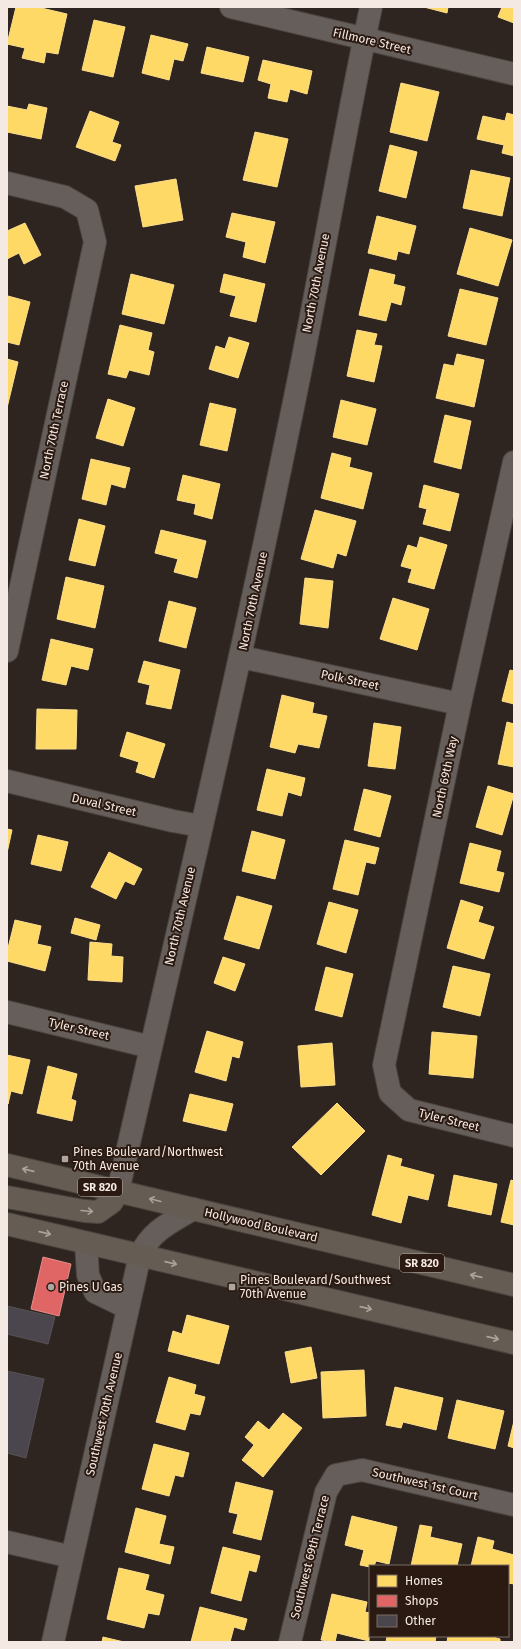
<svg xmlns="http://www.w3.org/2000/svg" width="521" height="1649" font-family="'Fira Sans',sans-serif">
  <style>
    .homes { fill: #ffd966; stroke: #fcde8c }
    .shops { fill: #e06666; stroke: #e68d8c }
    .building { fill: #4b454d; stroke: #575254 }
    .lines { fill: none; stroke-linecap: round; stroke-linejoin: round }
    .minor-casing { stroke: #4b433e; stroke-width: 24 }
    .highway-casing { stroke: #4b433e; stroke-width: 24 }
    .minor { stroke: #665e5a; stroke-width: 22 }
    .highway { stroke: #655c53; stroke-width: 22 }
    .oneway { stroke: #ada29b }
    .poi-dot { fill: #afa49f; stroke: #2a1a11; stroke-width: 1.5 }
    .labels { text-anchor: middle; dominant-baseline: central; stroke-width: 4; stroke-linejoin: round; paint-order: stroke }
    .shield { fill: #2a1a11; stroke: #b8aba4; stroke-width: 1 }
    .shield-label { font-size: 11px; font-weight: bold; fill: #f5e9e3 }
    .street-label { font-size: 12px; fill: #f5e9e3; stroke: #2a1a11 }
    .poi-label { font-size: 12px; fill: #f5e9e3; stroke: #2a1a11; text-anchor: start }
  </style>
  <rect width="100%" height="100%" fill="#2e2520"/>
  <!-- homes -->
  <path class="homes" d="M 16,7 L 37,7 L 67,14 L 58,54 L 46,52 L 44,63 L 22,58 L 25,48 L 7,44 Z
    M 424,7 L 448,7 L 447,13 Z
    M 502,7 L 514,7 L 514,23 L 498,17 Z
    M 94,20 L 125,27 L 113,77 L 82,70 Z
    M 151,35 L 188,44 L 183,61 L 174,59 L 169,80 L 142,73 Z
    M 207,47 L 249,57 L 243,82 L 201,73 Z
    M 263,60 L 312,71 L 307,94 L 290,89 L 287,102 L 268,98 L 271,84 L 258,80 Z
    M 401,83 L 439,92 L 427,141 L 390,132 Z
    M 29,104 L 47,108 L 41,139 L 7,132 L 7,106 L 27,110 Z
    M 90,111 L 119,122 L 112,142 L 121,145 L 115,161 L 76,147 Z
    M 507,113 L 514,115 L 514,156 L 502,153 L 504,145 L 477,139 L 483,116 L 505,121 Z
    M 255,132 L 288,139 L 277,187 L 243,180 Z
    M 390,145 L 417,152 L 406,198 L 379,191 Z
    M 471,170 L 510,178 L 502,216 L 463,208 Z
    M 176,179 L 183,220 L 143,227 L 135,186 Z
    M 232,213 L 275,222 L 265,263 L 243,257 L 246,242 L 226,237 Z
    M 377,216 L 416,226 L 409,254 L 398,251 L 396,260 L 368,253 Z
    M 25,223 L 41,255 L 24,264 L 19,253 L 7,259 L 7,231 Z
    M 470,228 L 512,240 L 498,286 L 457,274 Z
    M 370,269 L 395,275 L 393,284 L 405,287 L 401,305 L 391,302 L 386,321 L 359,315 Z
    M 131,274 L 174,285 L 164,324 L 122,314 Z
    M 224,274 L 265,284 L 256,322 L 230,316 L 236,296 L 220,292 Z
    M 460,289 L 498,298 L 486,345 L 448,336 Z
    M 8,296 L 30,302 L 19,345 L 7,342 Z
    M 120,325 L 152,333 L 148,350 L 154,352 L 149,375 L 129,370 L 126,378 L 108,374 Z
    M 357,330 L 377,334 L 374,345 L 382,346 L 374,382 L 347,376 Z
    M 229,337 L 249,343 L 238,378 L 209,369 L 216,346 L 225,349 Z
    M 457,354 L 484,360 L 474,407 L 436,398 L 444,364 L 454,366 Z
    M 7,359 L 18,362 L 7,408 Z
    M 108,399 L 135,408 L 123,446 L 96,438 Z
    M 341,400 L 376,409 L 367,445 L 333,437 Z
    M 210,403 L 236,409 L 227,451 L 200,445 Z
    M 445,415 L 471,421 L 461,469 L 434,462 Z
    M 332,453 L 351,458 L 349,467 L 372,473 L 363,509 L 321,498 Z
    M 91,459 L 130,468 L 125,488 L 111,484 L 106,505 L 82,499 Z
    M 183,475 L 220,484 L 212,519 L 194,514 L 196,504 L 177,500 Z
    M 424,485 L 459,494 L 450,531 L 423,524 L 427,509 L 419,507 Z
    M 315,510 L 356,521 L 346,556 L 337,553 L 333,568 L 301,559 Z
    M 79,519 L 105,526 L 95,566 L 69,560 Z
    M 161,530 L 206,541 L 197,578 L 174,572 L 178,559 L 155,553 Z
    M 420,537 L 447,545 L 434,589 L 408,582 L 412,569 L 401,566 L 408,545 L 417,548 Z
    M 66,577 L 104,586 L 95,628 L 57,619 Z
    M 305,578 L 333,581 L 328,628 L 300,624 Z
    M 393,598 L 429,609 L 417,650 L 380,639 Z
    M 169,601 L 196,608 L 186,648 L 159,641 Z
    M 51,639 L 93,649 L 88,670 L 71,666 L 66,685 L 42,680 Z
    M 144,661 L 180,670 L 171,709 L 146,704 L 150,685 L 138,682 Z
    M 510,670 L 514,671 L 514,704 L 502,701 Z
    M 282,695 L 314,703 L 312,713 L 327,716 L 319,748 L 298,744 L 295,753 L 270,747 Z
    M 37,709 L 77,710 L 76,749 L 36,749 Z
    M 507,722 L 514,724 L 514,767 L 498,764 Z
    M 374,723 L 401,727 L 395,769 L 368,766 Z
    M 127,732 L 165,744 L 154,778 L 136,772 L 139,762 L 120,756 Z
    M 267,769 L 305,778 L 301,796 L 288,792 L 282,816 L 257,810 Z
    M 488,786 L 514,794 L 502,835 L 476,827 Z
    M 364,789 L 391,796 L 380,837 L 354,830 Z
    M 7,829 L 12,830 L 7,853 Z
    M 252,831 L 285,840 L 275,879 L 242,871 Z
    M 38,835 L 68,842 L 61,871 L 31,864 Z
    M 345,840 L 379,848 L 375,864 L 366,862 L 358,895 L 333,889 Z
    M 470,843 L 501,851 L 496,871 L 504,873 L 499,892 L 460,883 Z
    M 109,852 L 142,869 L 134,885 L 125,881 L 116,899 L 91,887 Z
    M 237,896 L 272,906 L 259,949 L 224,939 Z
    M 461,900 L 483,907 L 478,922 L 494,927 L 484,959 L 447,948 Z
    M 329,902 L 358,910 L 346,953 L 317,944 Z
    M 75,918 L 100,925 L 96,940 L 71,933 Z
    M 15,920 L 41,926 L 37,944 L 51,947 L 45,971 L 7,961 L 7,952 Z
    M 90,942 L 112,944 L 111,956 L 123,957 L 122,982 L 88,980 Z
    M 223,957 L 245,964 L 235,991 L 214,983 Z
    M 453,966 L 490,974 L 480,1016 L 443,1007 Z
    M 326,967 L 353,974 L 342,1017 L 315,1010 Z
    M 207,1031 L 243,1042 L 239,1058 L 232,1056 L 226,1081 L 195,1072 Z
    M 432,1032 L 477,1036 L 473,1078 L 429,1074 Z
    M 332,1043 L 335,1085 L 301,1087 L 298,1046 Z
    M 7,1055 L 30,1060 L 22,1094 L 11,1091 L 8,1104 Z
    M 48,1066 L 77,1074 L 71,1099 L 76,1101 L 72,1121 L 37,1113 Z
    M 190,1094 L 233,1104 L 226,1131 L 183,1121 Z
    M 337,1103 L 365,1131 L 321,1175 L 292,1147 Z
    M 388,1155 L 402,1159 L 400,1166 L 434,1175 L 428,1200 L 408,1195 L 401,1223 L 372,1215 Z
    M 454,1175 L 497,1184 L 491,1215 L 448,1206 Z
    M 511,1180 L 514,1181 L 514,1225 L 501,1222 Z
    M 187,1315 L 229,1326 L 219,1364 L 168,1351 L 173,1331 L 182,1334 Z
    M 311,1347 L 317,1378 L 291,1383 L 285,1352 Z
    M 364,1370 L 366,1416 L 323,1418 L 321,1372 Z
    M 169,1377 L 196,1385 L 194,1394 L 205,1397 L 200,1415 L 190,1413 L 185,1430 L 156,1422 Z
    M 395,1387 L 443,1398 L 436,1430 L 403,1422 L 401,1428 L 386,1425 Z
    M 457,1400 L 504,1411 L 495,1449 L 448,1438 Z
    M 283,1413 L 302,1428 L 263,1477 L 242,1460 L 254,1445 L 245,1437 L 258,1421 L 269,1430 Z
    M 514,1421 L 514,1448 L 508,1446 Z
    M 154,1444 L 189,1453 L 183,1477 L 175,1475 L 169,1496 L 142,1489 Z
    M 236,1482 L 273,1491 L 261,1540 L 233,1533 L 238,1514 L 229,1512 Z
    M 136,1508 L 166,1516 L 159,1544 L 174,1547 L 170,1564 L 125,1552 Z
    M 352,1516 L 397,1527 L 389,1564 L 376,1561 L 374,1566 L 370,1567 L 360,1565 L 364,1550 L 345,1545 Z
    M 420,1525 L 432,1527 L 430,1537 L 462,1544 L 457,1566 L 411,1566 Z
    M 478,1537 L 494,1541 L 492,1549 L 514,1555 L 514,1584 L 508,1583 L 508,1566 L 471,1566 Z
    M 223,1547 L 260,1556 L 256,1572 L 249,1570 L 241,1601 L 211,1593 Z
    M 119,1568 L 149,1575 L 145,1590 L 164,1595 L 159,1615 L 148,1613 L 144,1628 L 107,1619 Z
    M 332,1594 L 367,1602 L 365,1612 L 370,1613 L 369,1641 L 337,1633 L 335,1642 L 321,1640 Z
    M 200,1607 L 247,1619 L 244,1630 L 234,1627 L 230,1642 L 191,1642 Z
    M 387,1636 L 436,1636 L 435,1642 L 386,1642 Z
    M 448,1636 L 489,1636 L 500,1639 L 500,1642 L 447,1642 Z
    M 103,1637 L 124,1642 L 102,1642 Z"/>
  <!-- shops -->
  <path class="shops" d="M 43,1257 L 71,1264 L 59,1316 L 31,1309 Z"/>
  <!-- building -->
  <path class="building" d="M 7,1306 L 55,1317 L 48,1344 L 7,1334 Z
    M 7,1371 L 44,1379 L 26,1458 L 7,1453 Z"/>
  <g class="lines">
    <defs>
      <path id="minor" d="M 231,7 L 514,74
        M 7,183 L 65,197 L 87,210 L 95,242 L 7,651
        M 514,462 L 460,704 L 384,1065 L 390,1093 L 409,1110 L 514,1136
        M 241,657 L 460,704
        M 7,781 L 173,821 L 201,826
        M 7,1012 L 151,1047
        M 118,1191 C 176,938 236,685 288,431 C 318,290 341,148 371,7
        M 86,1243 L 88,1275 L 95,1292 L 128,1308
        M 7,1542 L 72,1557
        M 53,1642 L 140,1255 C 152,1230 170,1223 193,1209
        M 290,1642 L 326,1492 L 336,1475 L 362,1470 L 514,1505"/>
      <path id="highway" d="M 7,1165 L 514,1285
        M 7,1197 L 84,1211 L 98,1212 L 112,1202 L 118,1191
        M 7,1224 L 514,1343"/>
    </defs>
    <!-- minor casing -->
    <use href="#minor" class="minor-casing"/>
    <!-- highway casing -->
    <use href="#highway" class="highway-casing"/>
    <!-- minor -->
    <use href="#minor" class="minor"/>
    <!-- highway -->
    <use href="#highway" class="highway"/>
  </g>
  <!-- one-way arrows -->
  <defs><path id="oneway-shaft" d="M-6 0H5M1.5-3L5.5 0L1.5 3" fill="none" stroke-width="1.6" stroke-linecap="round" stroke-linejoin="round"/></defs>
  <g class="oneway">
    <use href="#oneway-shaft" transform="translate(28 1170) rotate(-167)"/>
    <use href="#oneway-shaft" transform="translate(155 1200) rotate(-166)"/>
    <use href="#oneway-shaft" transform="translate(87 1211) rotate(5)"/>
    <use href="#oneway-shaft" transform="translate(45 1233) rotate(13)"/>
    <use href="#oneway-shaft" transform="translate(171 1263) rotate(13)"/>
    <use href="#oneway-shaft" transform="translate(476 1276) rotate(-167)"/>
    <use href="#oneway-shaft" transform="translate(366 1308) rotate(13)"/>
    <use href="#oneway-shaft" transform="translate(493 1338) rotate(13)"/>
  </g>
  <!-- markers -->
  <g class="poi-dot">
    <rect x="61" y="1155" width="8" height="8" rx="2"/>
    <circle cx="51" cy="1287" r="4"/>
    <rect x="228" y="1283" width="8" height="8" rx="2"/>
  </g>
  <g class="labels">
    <!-- shield labels -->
    <g class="shield">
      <rect x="78" y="1178" width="44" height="18" rx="3"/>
      <rect x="400" y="1254" width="44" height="18" rx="3"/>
    </g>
    <g class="shield-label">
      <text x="100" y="1187">SR 820</text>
      <text x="422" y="1263">SR 820</text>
    </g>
    <!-- street labels -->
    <g class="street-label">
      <text transform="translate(372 41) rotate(13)">Fillmore Street</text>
      <text transform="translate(316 283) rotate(-79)">North 70th Avenue</text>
      <text transform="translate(54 430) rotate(-78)">North 70th Terrace</text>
      <text transform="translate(253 601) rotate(-78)">North 70th Avenue</text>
      <text transform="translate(350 680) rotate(12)">Polk Street</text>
      <text transform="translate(445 777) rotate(-78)">North 69th Way</text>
      <text transform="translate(104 805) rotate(13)">Duval Street</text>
      <text transform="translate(180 916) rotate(-77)">North 70th Avenue</text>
      <text transform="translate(79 1029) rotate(13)">Tyler Street</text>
      <text transform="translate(449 1120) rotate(14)">Tyler Street</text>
      <text transform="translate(261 1225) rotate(13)">Hollywood Boulevard</text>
      <text transform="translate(104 1414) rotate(-77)">Southwest 70th Avenue</text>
      <text transform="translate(425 1484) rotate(13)">Southwest 1st Court</text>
      <text transform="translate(310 1557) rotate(-76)">Southwest 69th Terrace</text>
    </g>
    <!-- poi labels -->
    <g class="poi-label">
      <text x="73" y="1152">Pines Boulevard/Northwest<tspan x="73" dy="14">70th Avenue</tspan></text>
      <text x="240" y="1280">Pines Boulevard/Southwest<tspan x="240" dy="14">70th Avenue</tspan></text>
      <text x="59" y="1287">Pines U Gas</text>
    </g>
  </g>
  <!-- border -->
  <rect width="521" height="1649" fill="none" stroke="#f5e9e3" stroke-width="16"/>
  <!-- legend -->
  <rect x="369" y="1565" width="140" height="72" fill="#2a1a11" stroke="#7b6d65"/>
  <rect x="377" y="1575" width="20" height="12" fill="#ffd966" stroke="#7b6d65"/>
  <text x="405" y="1585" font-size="12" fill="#f5e9e3">Homes</text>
  <rect x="377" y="1595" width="20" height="12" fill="#e06666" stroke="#7b6d65"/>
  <text x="405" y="1605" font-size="12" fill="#f5e9e3">Shops</text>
  <rect x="377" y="1615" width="20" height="12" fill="#4b454d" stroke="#7b6d65"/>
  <text x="405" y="1625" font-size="12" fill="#f5e9e3">Other</text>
</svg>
